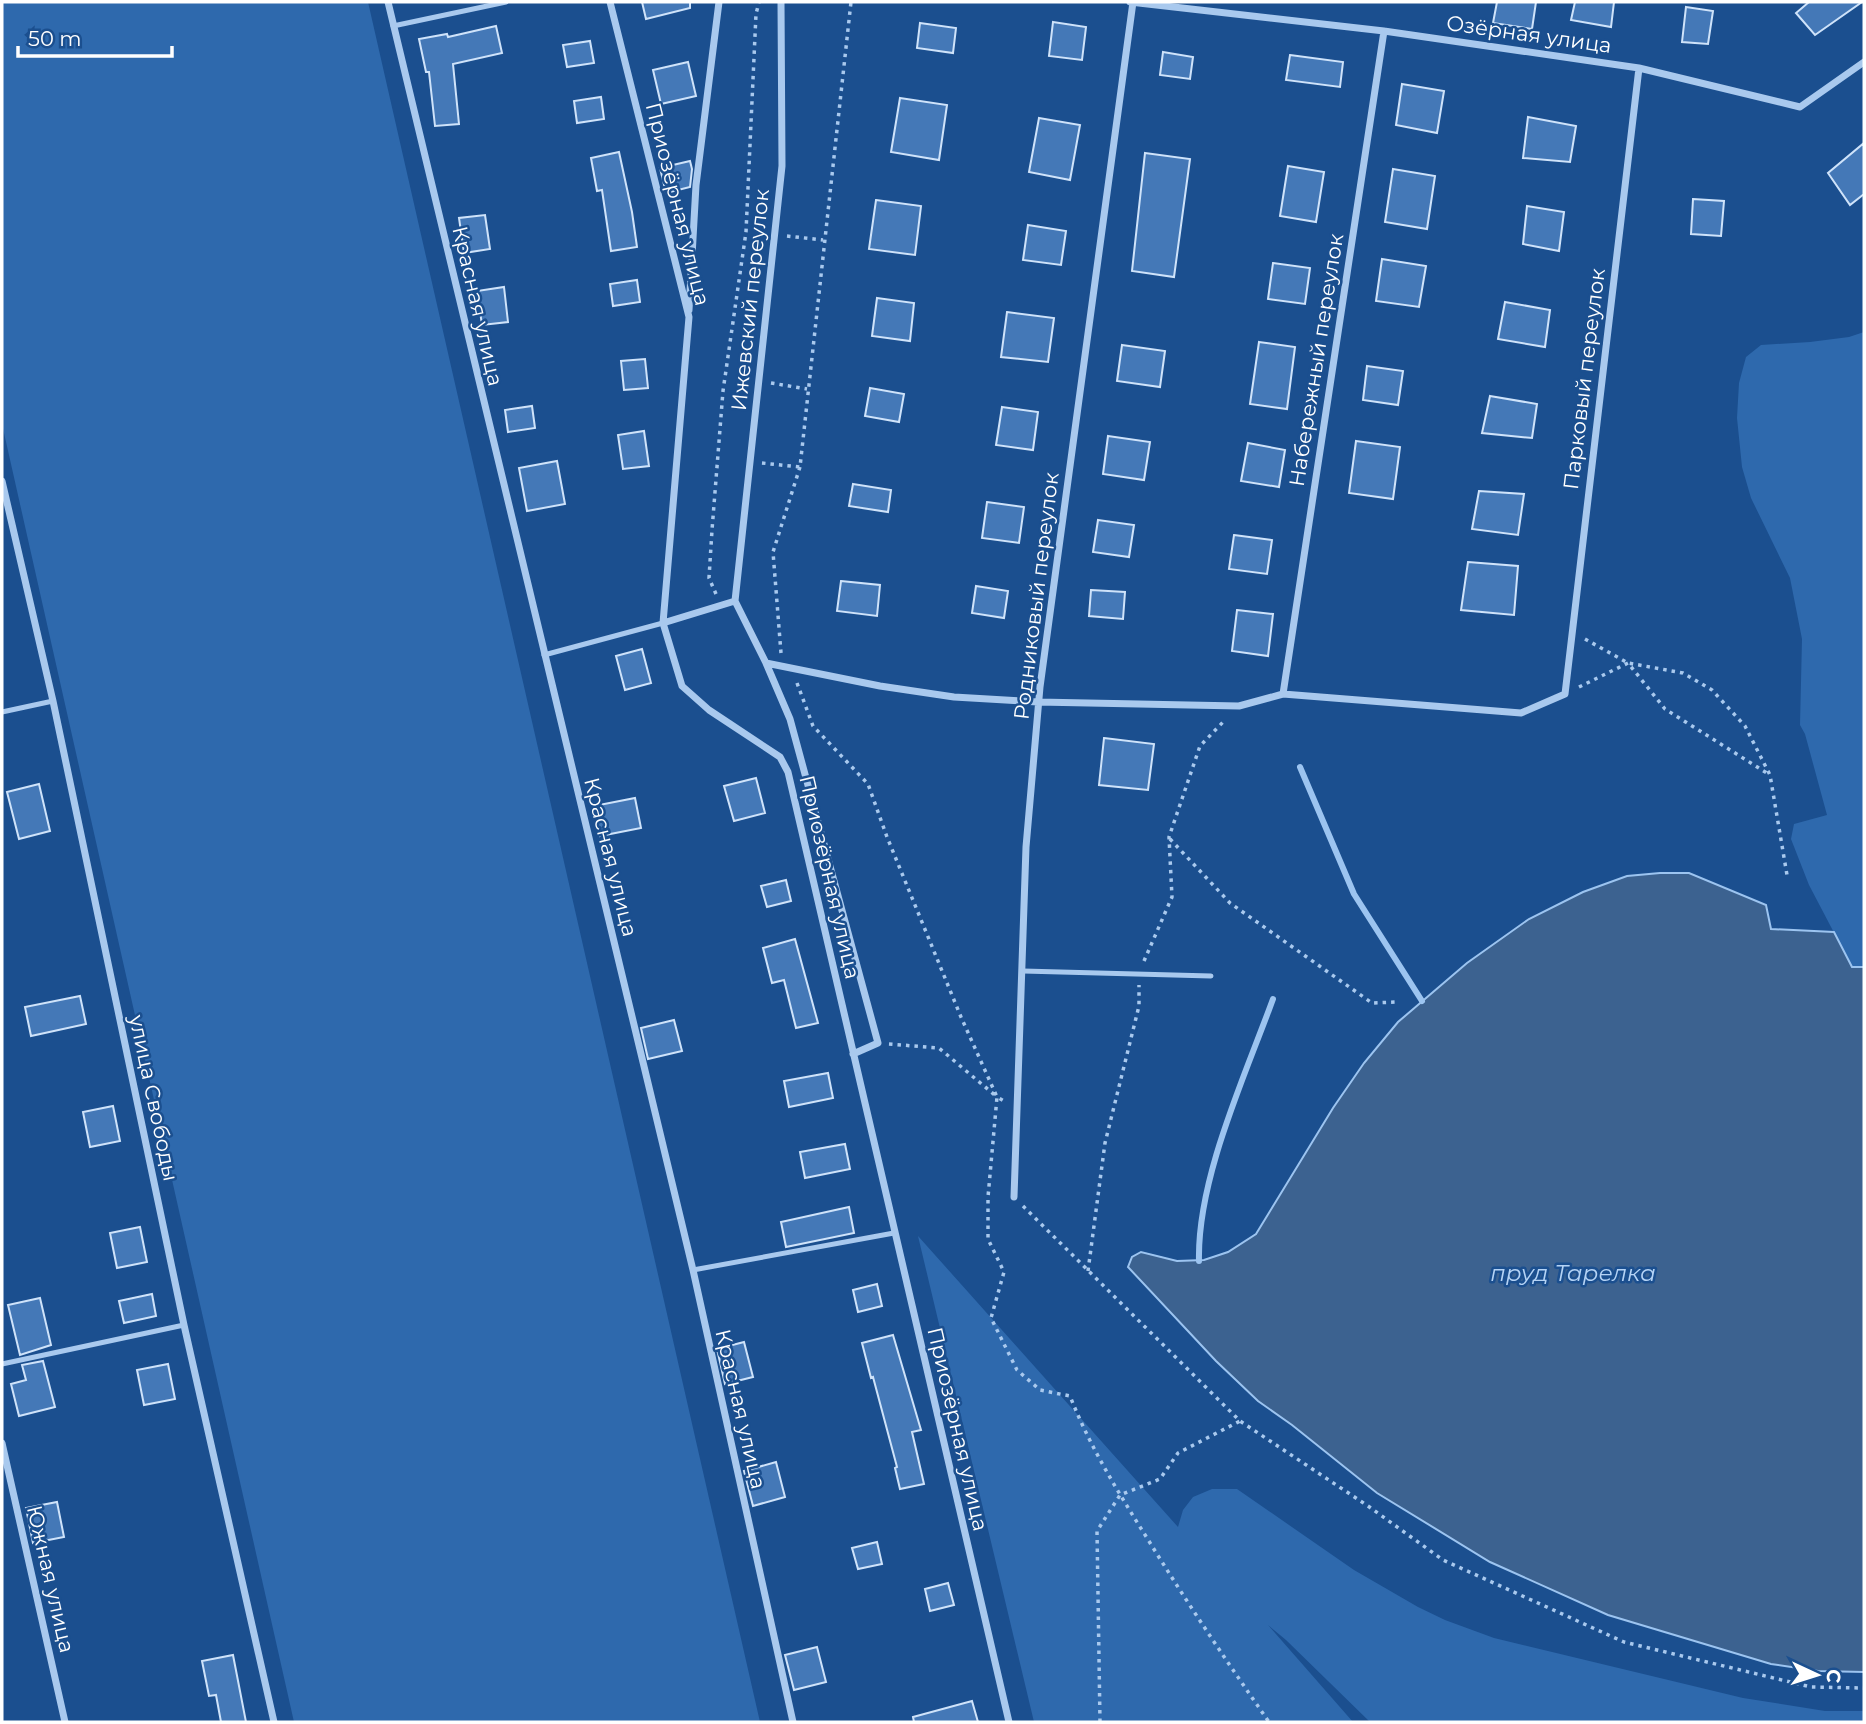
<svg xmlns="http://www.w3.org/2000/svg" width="1866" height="1724" font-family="Montserrat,sans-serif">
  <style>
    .green { fill: #2e69ad }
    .water { fill: #3c6290; stroke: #9cc4f0; stroke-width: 2 }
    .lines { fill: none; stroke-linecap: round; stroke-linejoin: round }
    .stream { stroke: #9cc4f0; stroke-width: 6 }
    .building { fill: #4478b7; stroke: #cfe3fa; stroke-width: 2 }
    .path { stroke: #a9c9ee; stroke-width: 3.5; stroke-dasharray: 3.5 5; stroke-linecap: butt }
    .lane { stroke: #a9c9ee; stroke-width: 5 }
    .street { stroke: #a9c9ee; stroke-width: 7 }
    .labels { text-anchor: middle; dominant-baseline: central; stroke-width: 5; stroke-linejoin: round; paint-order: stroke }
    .street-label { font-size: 21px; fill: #fff; stroke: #1b4f8f }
    .water-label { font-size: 23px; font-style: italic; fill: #b5d3f5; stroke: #1b4f8f }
  </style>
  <rect width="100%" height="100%" fill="#1b4f8f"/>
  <!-- green -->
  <path class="green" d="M 2,2 L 368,2 L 760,1722 L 294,1722 L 2,424 Z
    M 1864,332 L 1864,967 L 1852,967 L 1809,885 L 1791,839 L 1794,824 L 1827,815 L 1805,734 L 1800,725 L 1802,639 L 1790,578 L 1751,498 L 1742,467 L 1737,418 L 1739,383 L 1746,357 L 1761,345 L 1810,342 L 1849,337 Z
    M 918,1236 L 1178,1527 L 1183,1510 L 1193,1497 L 1212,1489 L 1237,1489 L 1354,1570 L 1418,1607 L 1445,1620 L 1494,1638 L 1743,1698 L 1825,1711 L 1864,1711 L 1864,1722 L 1370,1722 L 1286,1640 L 1268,1625 L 1353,1722 L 1034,1722 Z"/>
  <!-- water -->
  <path class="water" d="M 1660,873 L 1689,873 L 1766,905 L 1771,929 L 1834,932 L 1852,967 L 1864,967 L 1864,1672 L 1818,1671 L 1771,1664 L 1608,1615 L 1490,1562 L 1377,1493 L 1292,1425 L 1258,1401 L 1216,1361 L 1128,1267 L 1132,1257 L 1141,1252 L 1177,1261 L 1204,1260 L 1228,1252 L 1256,1234 L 1333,1108 L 1364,1063 L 1398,1022 L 1467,963 L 1529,919 L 1583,892 L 1627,876 Z"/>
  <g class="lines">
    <!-- stream -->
    <path class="stream" d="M 1300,767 L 1354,894 L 1422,1001
      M 1199,1261 C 1197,1179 1245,1076 1273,999"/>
  </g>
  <!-- building -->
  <path class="building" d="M 642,2 L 690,2 L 690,8 L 646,19 Z
    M 1497,2 L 1536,2 L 1532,29 L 1493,23 Z
    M 1575,2 L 1614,2 L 1611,27 L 1571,20 Z
    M 1809,2 L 1862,2 L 1815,35 L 1796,13 Z
    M 1686,7 L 1713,11 L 1708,44 L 1682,42 Z
    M 1053,22 L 1086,27 L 1082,60 L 1049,56 Z
    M 920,23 L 956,28 L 953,53 L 917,48 Z
    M 496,26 L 502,53 L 453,64 L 459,124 L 435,126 L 429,72 L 426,72 L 419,39 L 447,34 L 448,37 Z
    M 590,41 L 594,63 L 567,67 L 563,45 Z
    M 1163,52 L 1193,57 L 1190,79 L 1160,75 Z
    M 1290,55 L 1343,62 L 1340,87 L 1286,80 Z
    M 688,62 L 696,96 L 661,104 L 653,70 Z
    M 1402,84 L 1444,91 L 1437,133 L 1396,125 Z
    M 601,97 L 604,119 L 577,123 L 574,101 Z
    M 900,98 L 947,105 L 939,160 L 891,152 Z
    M 1528,117 L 1576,126 L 1570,162 L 1523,158 Z
    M 1039,118 L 1080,125 L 1070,180 L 1029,172 Z
    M 1864,143 L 1864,194 L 1850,205 L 1828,173 Z
    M 619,152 L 632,212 L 637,247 L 611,251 L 602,190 L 597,191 L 591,158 Z
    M 1145,153 L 1190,159 L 1174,277 L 1132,271 Z
    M 690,161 L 692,169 L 690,187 L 666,193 L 660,168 Z
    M 1288,166 L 1324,172 L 1316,222 L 1280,216 Z
    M 1393,169 L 1435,176 L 1427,229 L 1385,222 Z
    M 1693,199 L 1724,201 L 1721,236 L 1691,234 Z
    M 876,200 L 921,206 L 915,255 L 869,249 Z
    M 1527,206 L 1564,212 L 1559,251 L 1523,244 Z
    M 485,215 L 490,249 L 464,253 L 459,218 Z
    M 1028,225 L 1066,231 L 1061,265 L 1023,260 Z
    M 1382,259 L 1426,266 L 1419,307 L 1376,301 Z
    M 1273,263 L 1310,268 L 1305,304 L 1268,299 Z
    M 637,280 L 640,302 L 613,306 L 610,284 Z
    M 504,287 L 508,322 L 482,325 L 477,291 Z
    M 877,298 L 914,303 L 910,341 L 872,336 Z
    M 1505,302 L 1550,310 L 1545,347 L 1498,339 Z
    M 1007,312 L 1054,318 L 1048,362 L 1001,357 Z
    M 1259,342 L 1295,347 L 1287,409 L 1250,404 Z
    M 1122,345 L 1165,351 L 1160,387 L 1117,381 Z
    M 645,359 L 648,388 L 624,390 L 621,361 Z
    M 1367,366 L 1403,371 L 1398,405 L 1363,400 Z
    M 870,388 L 904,394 L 899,422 L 865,416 Z
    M 1490,396 L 1537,404 L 1532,438 L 1482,433 Z
    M 532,406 L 535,428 L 508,432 L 505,410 Z
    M 1002,407 L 1038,412 L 1033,450 L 996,445 Z
    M 644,431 L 649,466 L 623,469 L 618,435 Z
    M 1108,436 L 1150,442 L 1144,480 L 1103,474 Z
    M 1356,441 L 1400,447 L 1393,499 L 1349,493 Z
    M 1248,443 L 1285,450 L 1279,487 L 1241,481 Z
    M 557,461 L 565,504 L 527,511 L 519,468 Z
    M 853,484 L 891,490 L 888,512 L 849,506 Z
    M 1479,491 L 1524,494 L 1518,535 L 1472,529 Z
    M 987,502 L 1024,507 L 1019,543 L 982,538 Z
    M 1098,520 L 1134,525 L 1129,557 L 1093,552 Z
    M 1234,535 L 1272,540 L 1267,574 L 1229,569 Z
    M 1468,562 L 1518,566 L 1514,615 L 1461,610 Z
    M 841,581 L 880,585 L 877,616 L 837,611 Z
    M 976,586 L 1008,591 L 1004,618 L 972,613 Z
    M 1091,590 L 1125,592 L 1123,619 L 1089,616 Z
    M 1237,610 L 1273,614 L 1268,656 L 1232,651 Z
    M 642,649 L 651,683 L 625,690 L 616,656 Z
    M 1104,738 L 1154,744 L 1148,790 L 1099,785 Z
    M 756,778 L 765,813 L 734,821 L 724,786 Z
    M 39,784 L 50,831 L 19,839 L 7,792 Z
    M 635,798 L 641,828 L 600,836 L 594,806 Z
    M 786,880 L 791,901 L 767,907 L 761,886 Z
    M 795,939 L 818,1023 L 796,1028 L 784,980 L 772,983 L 763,948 Z
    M 80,996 L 86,1024 L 31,1036 L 25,1007 Z
    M 674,1020 L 682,1051 L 648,1059 L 641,1028 Z
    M 828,1073 L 833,1098 L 789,1107 L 784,1081 Z
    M 113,1106 L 120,1141 L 90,1147 L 83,1112 Z
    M 845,1144 L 850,1169 L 805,1178 L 800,1152 Z
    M 849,1207 L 854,1233 L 786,1247 L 781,1222 Z
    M 140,1227 L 147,1262 L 117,1268 L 110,1233 Z
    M 877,1284 L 882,1306 L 858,1312 L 853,1290 Z
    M 152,1294 L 156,1316 L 124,1323 L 119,1301 Z
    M 40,1298 L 51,1345 L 20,1355 L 8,1305 Z
    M 893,1335 L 921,1430 L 912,1432 L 924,1484 L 900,1489 L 895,1468 L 897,1467 L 873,1377 L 871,1378 L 862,1343 Z
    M 744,1342 L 753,1377 L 725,1384 L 717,1349 Z
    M 43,1361 L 55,1407 L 19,1416 L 11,1384 L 26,1380 L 22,1365 Z
    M 168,1364 L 175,1399 L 144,1405 L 137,1370 Z
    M 776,1462 L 785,1497 L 753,1506 L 744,1471 Z
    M 57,1502 L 64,1537 L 33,1543 L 26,1508 Z
    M 877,1542 L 882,1564 L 858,1569 L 852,1548 Z
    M 948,1583 L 954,1605 L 930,1611 L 925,1589 Z
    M 817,1647 L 826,1682 L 794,1690 L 785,1655 Z
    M 233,1655 L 246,1722 L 221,1722 L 216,1695 L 209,1696 L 202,1661 Z
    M 972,1701 L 978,1722 L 914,1722 L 913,1717 Z"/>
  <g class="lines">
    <!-- path -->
    <path class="path" d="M 787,236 L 823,240
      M 771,383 L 807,389
      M 762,463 L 800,467 L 851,2
      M 716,594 L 709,578 L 712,530 L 723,391 L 746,232 L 756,14 L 759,2
      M 1585,639 L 1628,663 L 1683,673 L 1712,690 L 1745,726 L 1770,775 L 1787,875
      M 781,653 L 773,552 L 800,467
      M 797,683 L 813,726 L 868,784 L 887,837 L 961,1017 L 997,1097 L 1004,1101
      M 1579,687 L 1628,663 L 1665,709 L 1770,775
      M 1170,839 L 1230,903 L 1372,1003 L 1397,1002
      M 1144,961 L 1172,897 L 1169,837 L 1200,746 L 1225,720
      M 889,1044 L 939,1048 L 997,1097 L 988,1197 L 988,1239 L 1004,1272 L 991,1318 L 1017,1370 L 1040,1390 L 1070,1396 C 1090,1447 1118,1492 1147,1538 C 1186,1601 1227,1662 1269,1722
      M 1023,1206 L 1240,1421 L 1368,1506 L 1443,1560 L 1624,1642 L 1811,1687 L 1864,1688
      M 1088,1271 L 1105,1143 L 1139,1006 L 1139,985
      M 1100,1722 L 1097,1531 L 1120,1495 L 1160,1479 L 1178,1453 L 1240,1421"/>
    <!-- lane -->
    <path class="lane" d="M 393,26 L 506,2
      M 544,655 L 663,623
      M 2,712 L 53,701
      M 1023,971 L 1211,976
      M 693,1270 L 894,1233
      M 2,1364 L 184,1325"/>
    <!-- street -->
    <path class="street" d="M 388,2 L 693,1270 L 793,1722
      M 610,2 L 689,317 L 663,623 L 682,686 L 709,710 L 780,757 L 788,772 L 1009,1722
      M 1130,2 L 1384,31 L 1639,68 L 1800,107 L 1864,62
      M 689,310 L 696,185 L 719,2
      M 2,481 L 53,701 L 184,1325 L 274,1722
      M 735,601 L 766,663 L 880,686 L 954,697 L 1038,702 L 1239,706 L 1283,694 L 1521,713 L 1565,694 L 1639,68
      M 735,601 L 782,166 L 781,2
      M 663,623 L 735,601
      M 766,663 L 790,719 L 878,1043 L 853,1054
      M 1283,694 L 1384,31
      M 1014,1197 L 1026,847 L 1040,687 L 1133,2
      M 2,1443 L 65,1722"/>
  </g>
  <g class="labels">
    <!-- street labels -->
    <g class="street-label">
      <text transform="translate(1529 34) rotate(8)">Озёрная улица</text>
      <text transform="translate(678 204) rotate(76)">Приозёрная улица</text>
      <text transform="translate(750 300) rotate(-84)">Ижевский переулок</text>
      <text transform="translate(478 306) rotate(77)">Красная улица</text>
      <text transform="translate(1316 360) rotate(-81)">Набережный переулок</text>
      <text transform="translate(1584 379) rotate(-83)">Парковый переулок</text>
      <text transform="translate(1036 596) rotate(-83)">Родниковый переулок</text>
      <text transform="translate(611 857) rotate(76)">Красная улица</text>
      <text transform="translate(830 877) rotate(77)">Приозёрная улица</text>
      <text transform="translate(154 1098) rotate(78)">улица Свободы</text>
      <text transform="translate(741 1409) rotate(77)">Красная улица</text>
      <text transform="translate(958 1429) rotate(77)">Приозёрная улица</text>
      <text transform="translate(51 1579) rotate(77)">Южная улица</text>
    </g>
    <!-- water labels -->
    <g class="water-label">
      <text x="1573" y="1273">пруд Тарелка</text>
    </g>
  </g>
  <!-- border -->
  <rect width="1866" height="1724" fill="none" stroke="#ffffff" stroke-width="7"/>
  <!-- north arrow -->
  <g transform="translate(1817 1675) rotate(94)" stroke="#1b4f8f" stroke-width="5" paint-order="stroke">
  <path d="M0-5L12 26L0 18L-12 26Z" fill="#ffffff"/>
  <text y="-10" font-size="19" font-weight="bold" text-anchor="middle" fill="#ffffff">С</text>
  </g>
  <!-- scale -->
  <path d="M18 46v10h154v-10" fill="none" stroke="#ffffff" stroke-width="3.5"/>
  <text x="28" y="46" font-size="21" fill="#ffffff" stroke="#1b4f8f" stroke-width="5" paint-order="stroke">50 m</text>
</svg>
